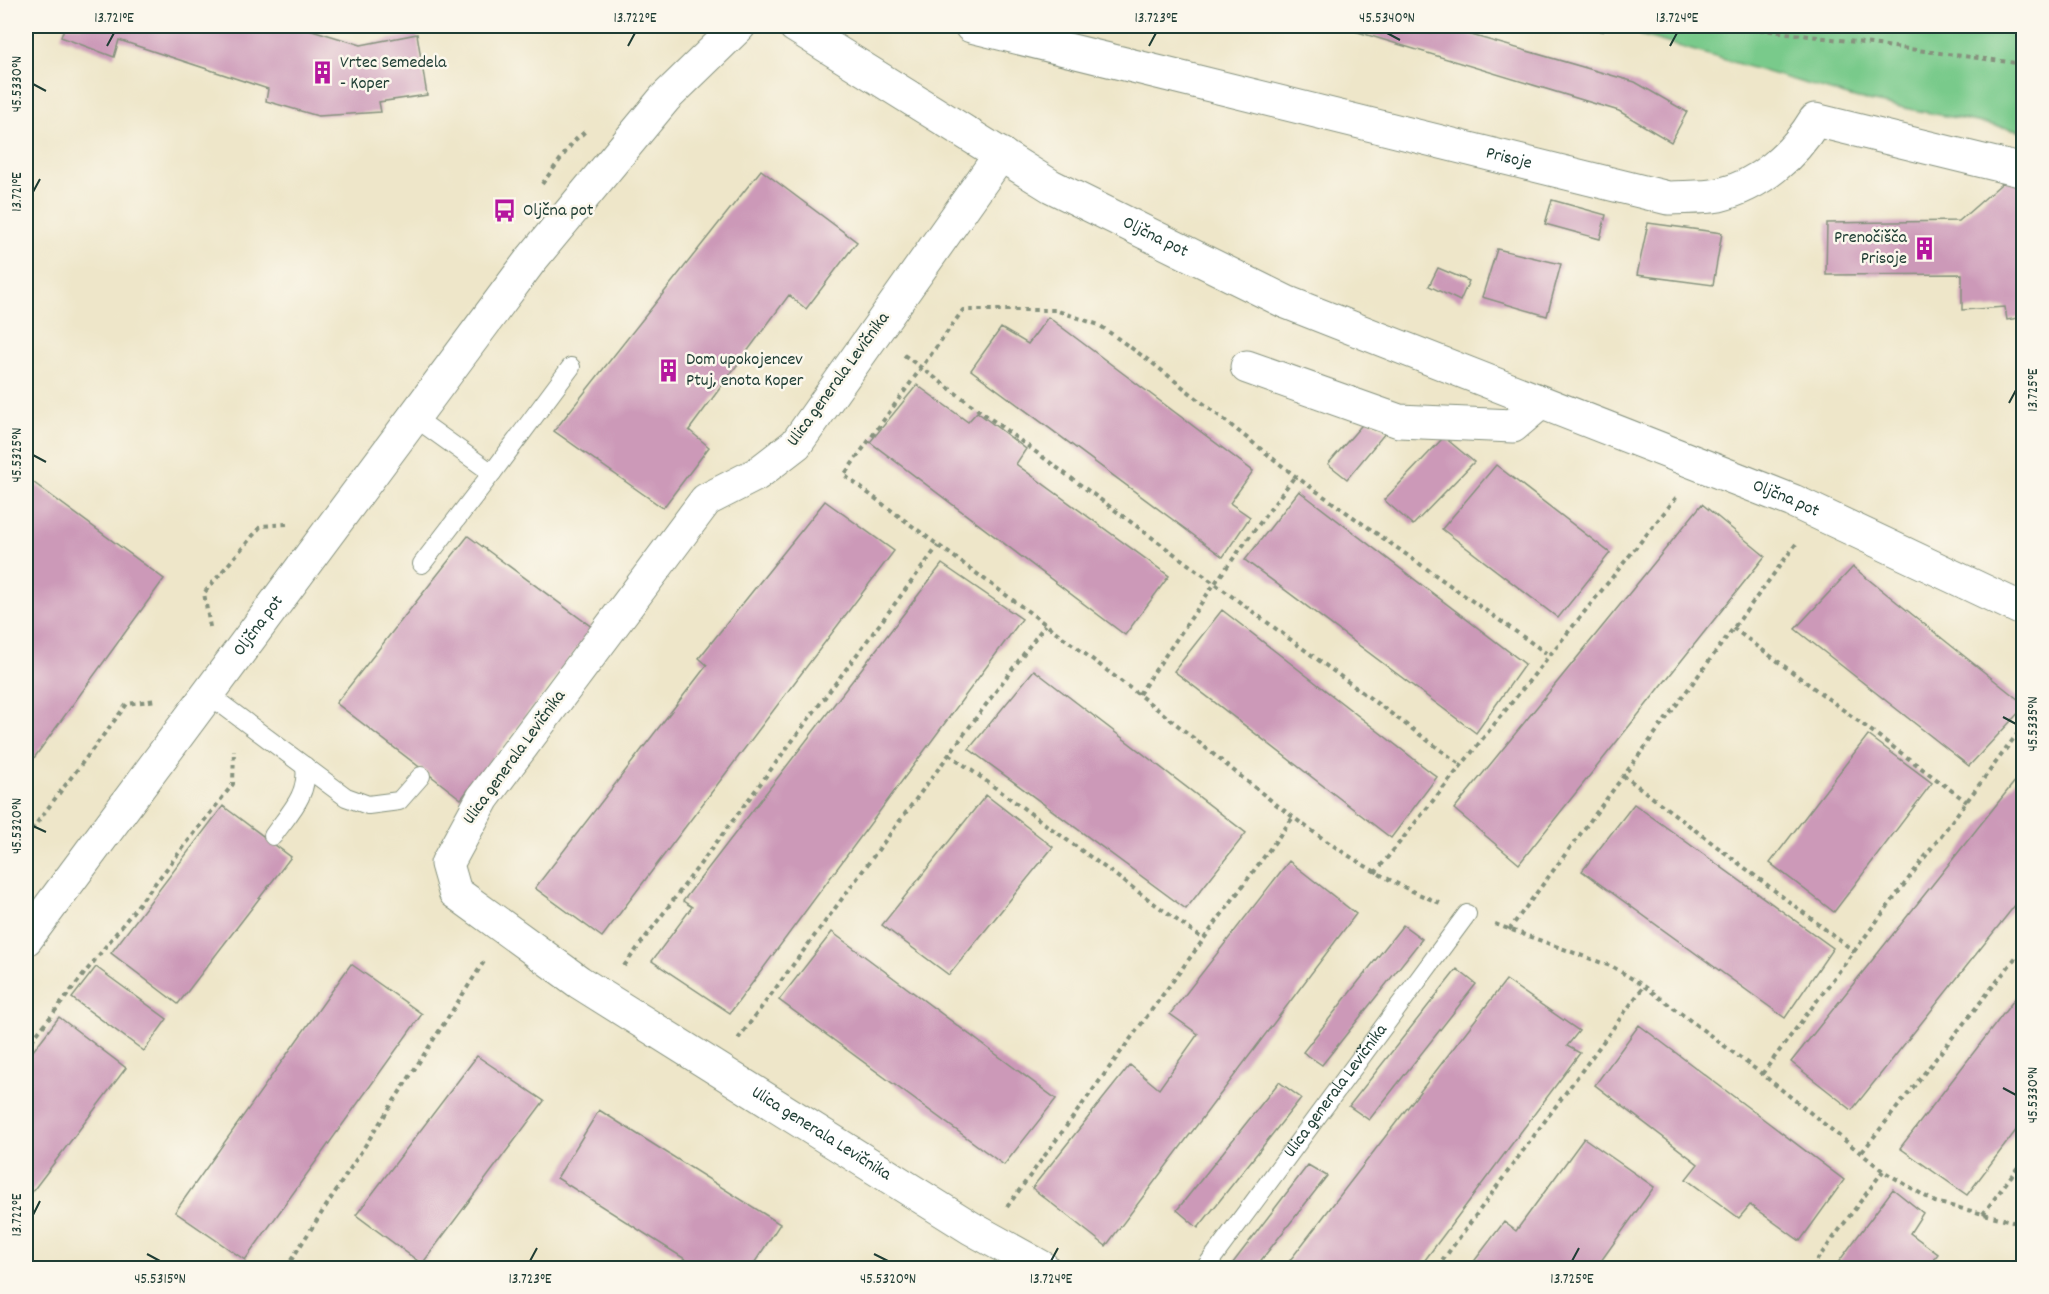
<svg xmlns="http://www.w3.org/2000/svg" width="2049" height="1294" font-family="Dekko,sans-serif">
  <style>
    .green { fill: #79ca8b; stroke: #4c8460; stroke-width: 1.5 }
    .building { fill: #cc99b8 }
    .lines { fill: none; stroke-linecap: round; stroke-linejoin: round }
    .service-casing { stroke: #86927e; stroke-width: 20 }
    .minor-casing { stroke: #86927e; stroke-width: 35 }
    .path { stroke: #86927e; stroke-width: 4; stroke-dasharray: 4.5 4.5; stroke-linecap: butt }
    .service { stroke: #fff; stroke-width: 18 }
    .minor { stroke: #fff; stroke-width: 33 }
    .ticks { fill: none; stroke: #1f3d34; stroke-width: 2 }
    .labels { text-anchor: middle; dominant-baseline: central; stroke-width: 5; stroke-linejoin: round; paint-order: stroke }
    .poi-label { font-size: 18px; fill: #1f3d34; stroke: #fbf7ec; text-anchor: start }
    .street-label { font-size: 18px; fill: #1f3d34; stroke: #fbf7ec }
    .neatline { fill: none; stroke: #1f3d34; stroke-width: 2 }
    .ticks-label { font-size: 15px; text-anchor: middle; fill: #1f3d34 }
  </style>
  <rect width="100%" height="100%" fill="#fbf7ec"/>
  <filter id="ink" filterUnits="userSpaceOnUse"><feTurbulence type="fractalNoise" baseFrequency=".0167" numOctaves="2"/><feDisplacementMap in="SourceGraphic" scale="12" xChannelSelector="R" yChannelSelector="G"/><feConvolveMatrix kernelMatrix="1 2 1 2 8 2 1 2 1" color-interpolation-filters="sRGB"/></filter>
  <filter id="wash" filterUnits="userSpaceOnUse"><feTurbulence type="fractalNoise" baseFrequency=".008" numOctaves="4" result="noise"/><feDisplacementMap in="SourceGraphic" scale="24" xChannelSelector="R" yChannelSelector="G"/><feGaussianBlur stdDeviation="1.35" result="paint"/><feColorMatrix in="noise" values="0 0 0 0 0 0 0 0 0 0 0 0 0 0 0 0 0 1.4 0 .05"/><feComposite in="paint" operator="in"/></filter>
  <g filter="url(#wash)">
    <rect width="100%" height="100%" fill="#eee6c9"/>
    <!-- green -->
    <path class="green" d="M 1642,26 L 2023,26 L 2023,131 L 1858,99 L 1640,35 Z"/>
    <g id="blocks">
      <!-- building -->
      <path class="building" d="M 65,26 L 299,26 L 361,45 L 417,34 L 427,95 L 379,102 L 381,112 L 318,116 L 266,101 L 268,89 L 119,40 L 114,57 L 61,37 Z
        M 1338,26 L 1440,26 L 1635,82 L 1687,112 L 1671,142 L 1619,111 Z
        M 761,170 L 857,242 L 806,309 L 789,295 L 689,430 L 709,447 L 663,508 L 554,431 Z
        M 2008,178 L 2024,183 L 2024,317 L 2007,320 L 2005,307 L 1962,310 L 1962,274 L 1826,275 L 1827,223 L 1959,221 Z
        M 1552,200 L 1606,215 L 1600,239 L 1545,224 Z
        M 1648,223 L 1722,233 L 1713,285 L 1637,275 Z
        M 1497,249 L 1561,264 L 1547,316 L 1482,297 Z
        M 1438,268 L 1469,281 L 1460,301 L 1429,286 Z
        M 1048,317 L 1253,471 L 1230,503 L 1250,517 L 1223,557 L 971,370 L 1001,328 L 1028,344 Z
        M 917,385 L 968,422 L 977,412 L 1026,449 L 1016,464 L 1169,576 L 1125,635 L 870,442 Z
        M 1367,419 L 1386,432 L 1347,479 L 1328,464 Z
        M 1444,437 L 1474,462 L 1413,525 L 1384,500 Z
        M 1496,465 L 1610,553 L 1558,618 L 1442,529 Z
        M 26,477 L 164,579 L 26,769 Z
        M 1299,491 L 1525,664 L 1476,733 L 1245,560 Z
        M 825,501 L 894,551 L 602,937 L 535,888 L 707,665 L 699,658 Z
        M 1702,504 L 1765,556 L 1519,864 L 1454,809 Z
        M 468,536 L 593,628 L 461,799 L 336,703 Z
        M 942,564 L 1022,619 L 730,1013 L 652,961 L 692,907 L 683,901 Z
        M 1853,567 L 2024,704 L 2024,707 L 1969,766 L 1795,629 Z
        M 1222,610 L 1437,777 L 1391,838 L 1174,671 Z
        M 1034,670 L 1246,833 L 1186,909 L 969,749 Z
        M 1868,735 L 1932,783 L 1834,912 L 1770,863 Z
        M 2024,770 L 2024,894 L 1852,1110 L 1791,1062 Z
        M 986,795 L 1053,847 L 949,975 L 882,925 Z
        M 1634,804 L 1833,948 L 1785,1018 L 1582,871 Z
        M 223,806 L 291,857 L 178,1004 L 111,953 Z
        M 1289,861 L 1356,914 L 1106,1246 L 1032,1188 L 1130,1065 L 1159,1089 L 1198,1034 L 1170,1014 Z
        M 1403,925 L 1422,939 L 1322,1065 L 1303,1052 Z
        M 832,932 L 1056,1099 L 1004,1165 L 779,1000 Z
        M 351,964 L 422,1014 L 245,1260 L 175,1212 Z
        M 96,967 L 167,1019 L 144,1051 L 72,998 Z
        M 1457,969 L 1476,984 L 1369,1120 L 1349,1106 Z
        M 1506,980 L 1579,1031 L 1567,1046 L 1580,1053 L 1419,1268 L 1284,1268 Z
        M 2024,987 L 2024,1120 L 1967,1195 L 1900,1148 Z
        M 59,1017 L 126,1068 L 26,1200 L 26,1060 Z
        M 1639,1025 L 1844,1180 L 1800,1241 L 1750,1205 L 1739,1218 L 1686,1179 L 1698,1164 L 1595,1085 Z
        M 477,1056 L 544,1101 L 422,1264 L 356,1215 Z
        M 1279,1082 L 1301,1098 L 1198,1228 L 1177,1210 Z
        M 599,1110 L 780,1224 L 751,1268 L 699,1268 L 557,1178 Z
        M 1584,1138 L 1654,1187 L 1596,1268 L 1469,1268 L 1504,1222 L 1516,1231 Z
        M 1308,1165 L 1327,1176 L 1255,1268 L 1229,1268 Z
        M 1893,1189 L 1923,1213 L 1910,1233 L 1938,1254 L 1927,1268 L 1834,1268 Z
        M 2024,1252 L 2024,1268 L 2011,1268 Z"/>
    </g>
  </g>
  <g filter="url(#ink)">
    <use href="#blocks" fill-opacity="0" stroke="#86927e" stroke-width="1.5"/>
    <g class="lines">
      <defs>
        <g id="service">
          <path d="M 414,417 L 492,473 L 422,564"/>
          <path d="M 492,473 L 571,367"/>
          <path d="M 208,694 L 346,797 L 368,805 L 399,801 L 421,776"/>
          <path d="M 273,836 C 289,813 309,795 305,766"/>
          <path id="s1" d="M 1205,1268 L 1467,914"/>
        </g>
        <g id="minor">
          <path id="s2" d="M 795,26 L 1051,186 L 1286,302 L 1793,501 L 2024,610"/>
          <path id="s3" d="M 971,26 L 1668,198 C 1684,197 1703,198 1719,195 C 1760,185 1793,156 1815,120 L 2024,171"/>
          <path id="s4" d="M 1001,154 L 796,444 L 757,474 L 706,500 L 483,798 L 447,864 L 455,892 L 579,982 L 971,1228 L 1043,1268"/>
          <path d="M 1247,367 L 1399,421 L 1513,426 L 1540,403"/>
          <path id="s5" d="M 26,939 L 530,261 L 665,98 L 739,26"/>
        </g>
      </defs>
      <!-- service casing -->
      <use href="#service" class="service-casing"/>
      <!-- minor casing -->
      <use href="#minor" class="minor-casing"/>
      <!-- path -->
      <path class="path" d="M 1733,26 L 2024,64
        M 1602,32 L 1603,26
        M 542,184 L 574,141 L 587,130
        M 904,355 L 1461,765
        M 210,627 L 204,593 L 261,526 L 287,524
        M 1733,628 L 1967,802
        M 1139,694 L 1215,583 L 1295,476
        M 949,754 L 1203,939
        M 1623,775 L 1855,952
        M 26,837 L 127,704 L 157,700
        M 1375,873 L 1679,494
        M 1440,903 C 1329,860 1234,767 1139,695 C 1042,620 942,549 844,475 L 963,310 L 1055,310 L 1099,325 L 1151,362 L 1295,476 L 1546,653
        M 1495,924 L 1613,967 L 1644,986 L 1762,1074 L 1883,1171 L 1935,1202 L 2024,1224
        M 1509,930 L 1796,544
        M 624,966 L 938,546
        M 738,1039 L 1045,625
        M 26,1048 L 233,784 L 234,750
        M 1762,1074 L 2024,725
        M 1862,1152 L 2024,947
        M 1007,1207 L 1294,816
        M 1983,1214 L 2024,1159
        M 286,1268 L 485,960
        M 1437,1268 L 1644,986
        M 1811,1268 L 1883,1171"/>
      <!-- service -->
      <use href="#service" class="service"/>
      <!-- minor -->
      <use href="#minor" class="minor"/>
    </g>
  </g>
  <!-- ticks -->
  <path class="ticks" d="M 1387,33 L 1400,40M 107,46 L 114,33M 628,46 L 635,33M 1149,46 L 1156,33M 1670,46 L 1677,33M 33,84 L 46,91M 33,192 L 40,179M 2009,403 L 2016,390M 33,455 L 46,462M 2003,717 L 2016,724M 33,826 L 46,832M 2003,1088 L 2016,1095M 33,1215 L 40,1201M 147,1254 L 160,1261M 874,1254 L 888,1261M 530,1261 L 537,1248M 1051,1261 L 1058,1248M 1572,1261 L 1579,1248"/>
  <!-- icons -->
  <defs>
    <symbol id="building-bare" viewBox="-9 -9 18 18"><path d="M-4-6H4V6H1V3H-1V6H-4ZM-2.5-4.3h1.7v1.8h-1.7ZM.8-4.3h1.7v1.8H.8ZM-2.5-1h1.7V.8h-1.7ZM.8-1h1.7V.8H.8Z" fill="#b5179e" stroke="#fbf7ec" stroke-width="2.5" paint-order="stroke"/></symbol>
    <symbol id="bus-bare" viewBox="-9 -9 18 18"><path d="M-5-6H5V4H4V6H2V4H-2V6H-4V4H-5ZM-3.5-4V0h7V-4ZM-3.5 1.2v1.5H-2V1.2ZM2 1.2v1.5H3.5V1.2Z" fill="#b5179e" stroke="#fbf7ec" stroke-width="2.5" paint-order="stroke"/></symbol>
  </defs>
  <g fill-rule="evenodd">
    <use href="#building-bare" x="306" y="56" width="33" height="33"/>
    <use href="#bus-bare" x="488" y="194" width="33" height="33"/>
    <use href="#building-bare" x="1908" y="232" width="33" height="33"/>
    <use href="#building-bare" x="652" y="354" width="33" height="33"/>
  </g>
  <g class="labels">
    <!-- poi labels -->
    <g class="poi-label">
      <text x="340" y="63">Vrtec Semedela<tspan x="340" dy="21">- Koper</tspan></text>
      <text x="523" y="211">Oljčna pot</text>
      <text x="1907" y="238" text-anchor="end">Prenočišča<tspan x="1907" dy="21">Prisoje</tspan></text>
      <text x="686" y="360">Dom upokojencev<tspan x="686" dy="21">Ptuj, enota Koper</tspan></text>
    </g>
    <!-- street labels -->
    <g class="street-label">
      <text stroke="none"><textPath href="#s3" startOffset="554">Prisoje</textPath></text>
      <text stroke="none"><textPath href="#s2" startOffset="418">Oljčna pot</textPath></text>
      <text transform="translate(839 380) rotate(-54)">Ulica generala Levičnika</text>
      <text stroke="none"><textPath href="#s2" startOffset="1101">Oljčna pot</textPath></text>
      <text stroke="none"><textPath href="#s5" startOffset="390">Oljčna pot</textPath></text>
      <text transform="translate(515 758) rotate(-54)">Ulica generala Levičnika</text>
      <text stroke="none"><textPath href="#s1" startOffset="220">Ulica generala Levičnika</textPath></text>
      <text stroke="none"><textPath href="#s4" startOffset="1377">Ulica generala Levičnika</textPath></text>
    </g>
  </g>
  <!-- margin -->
  <rect width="2049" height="1294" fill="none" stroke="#fbf7ec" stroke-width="66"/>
  <rect x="33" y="33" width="1983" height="1228" class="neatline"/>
  <g class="ticks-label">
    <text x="114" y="22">13.721°E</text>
    <text x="635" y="22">13.722°E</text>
    <text x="1156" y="22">13.723°E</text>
    <text x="1387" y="22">45.5340°N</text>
    <text x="1677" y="22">13.724°E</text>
    <text transform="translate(16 84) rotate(-90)" y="5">45.5330°N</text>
    <text transform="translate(16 192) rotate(-90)" y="5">13.721°E</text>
    <text transform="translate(2032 390) rotate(-90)" y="5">13.725°E</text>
    <text transform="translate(16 455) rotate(-90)" y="5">45.5325°N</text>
    <text transform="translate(2032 724) rotate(-90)" y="5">45.5335°N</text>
    <text transform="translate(16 826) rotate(-90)" y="5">45.5320°N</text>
    <text transform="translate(2032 1095) rotate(-90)" y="5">45.5330°N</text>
    <text transform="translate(16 1215) rotate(-90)" y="5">13.722°E</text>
    <text x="160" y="1283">45.5315°N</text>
    <text x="530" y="1283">13.723°E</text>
    <text x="888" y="1283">45.5320°N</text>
    <text x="1051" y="1283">13.724°E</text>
    <text x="1572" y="1283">13.725°E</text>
  </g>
</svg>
